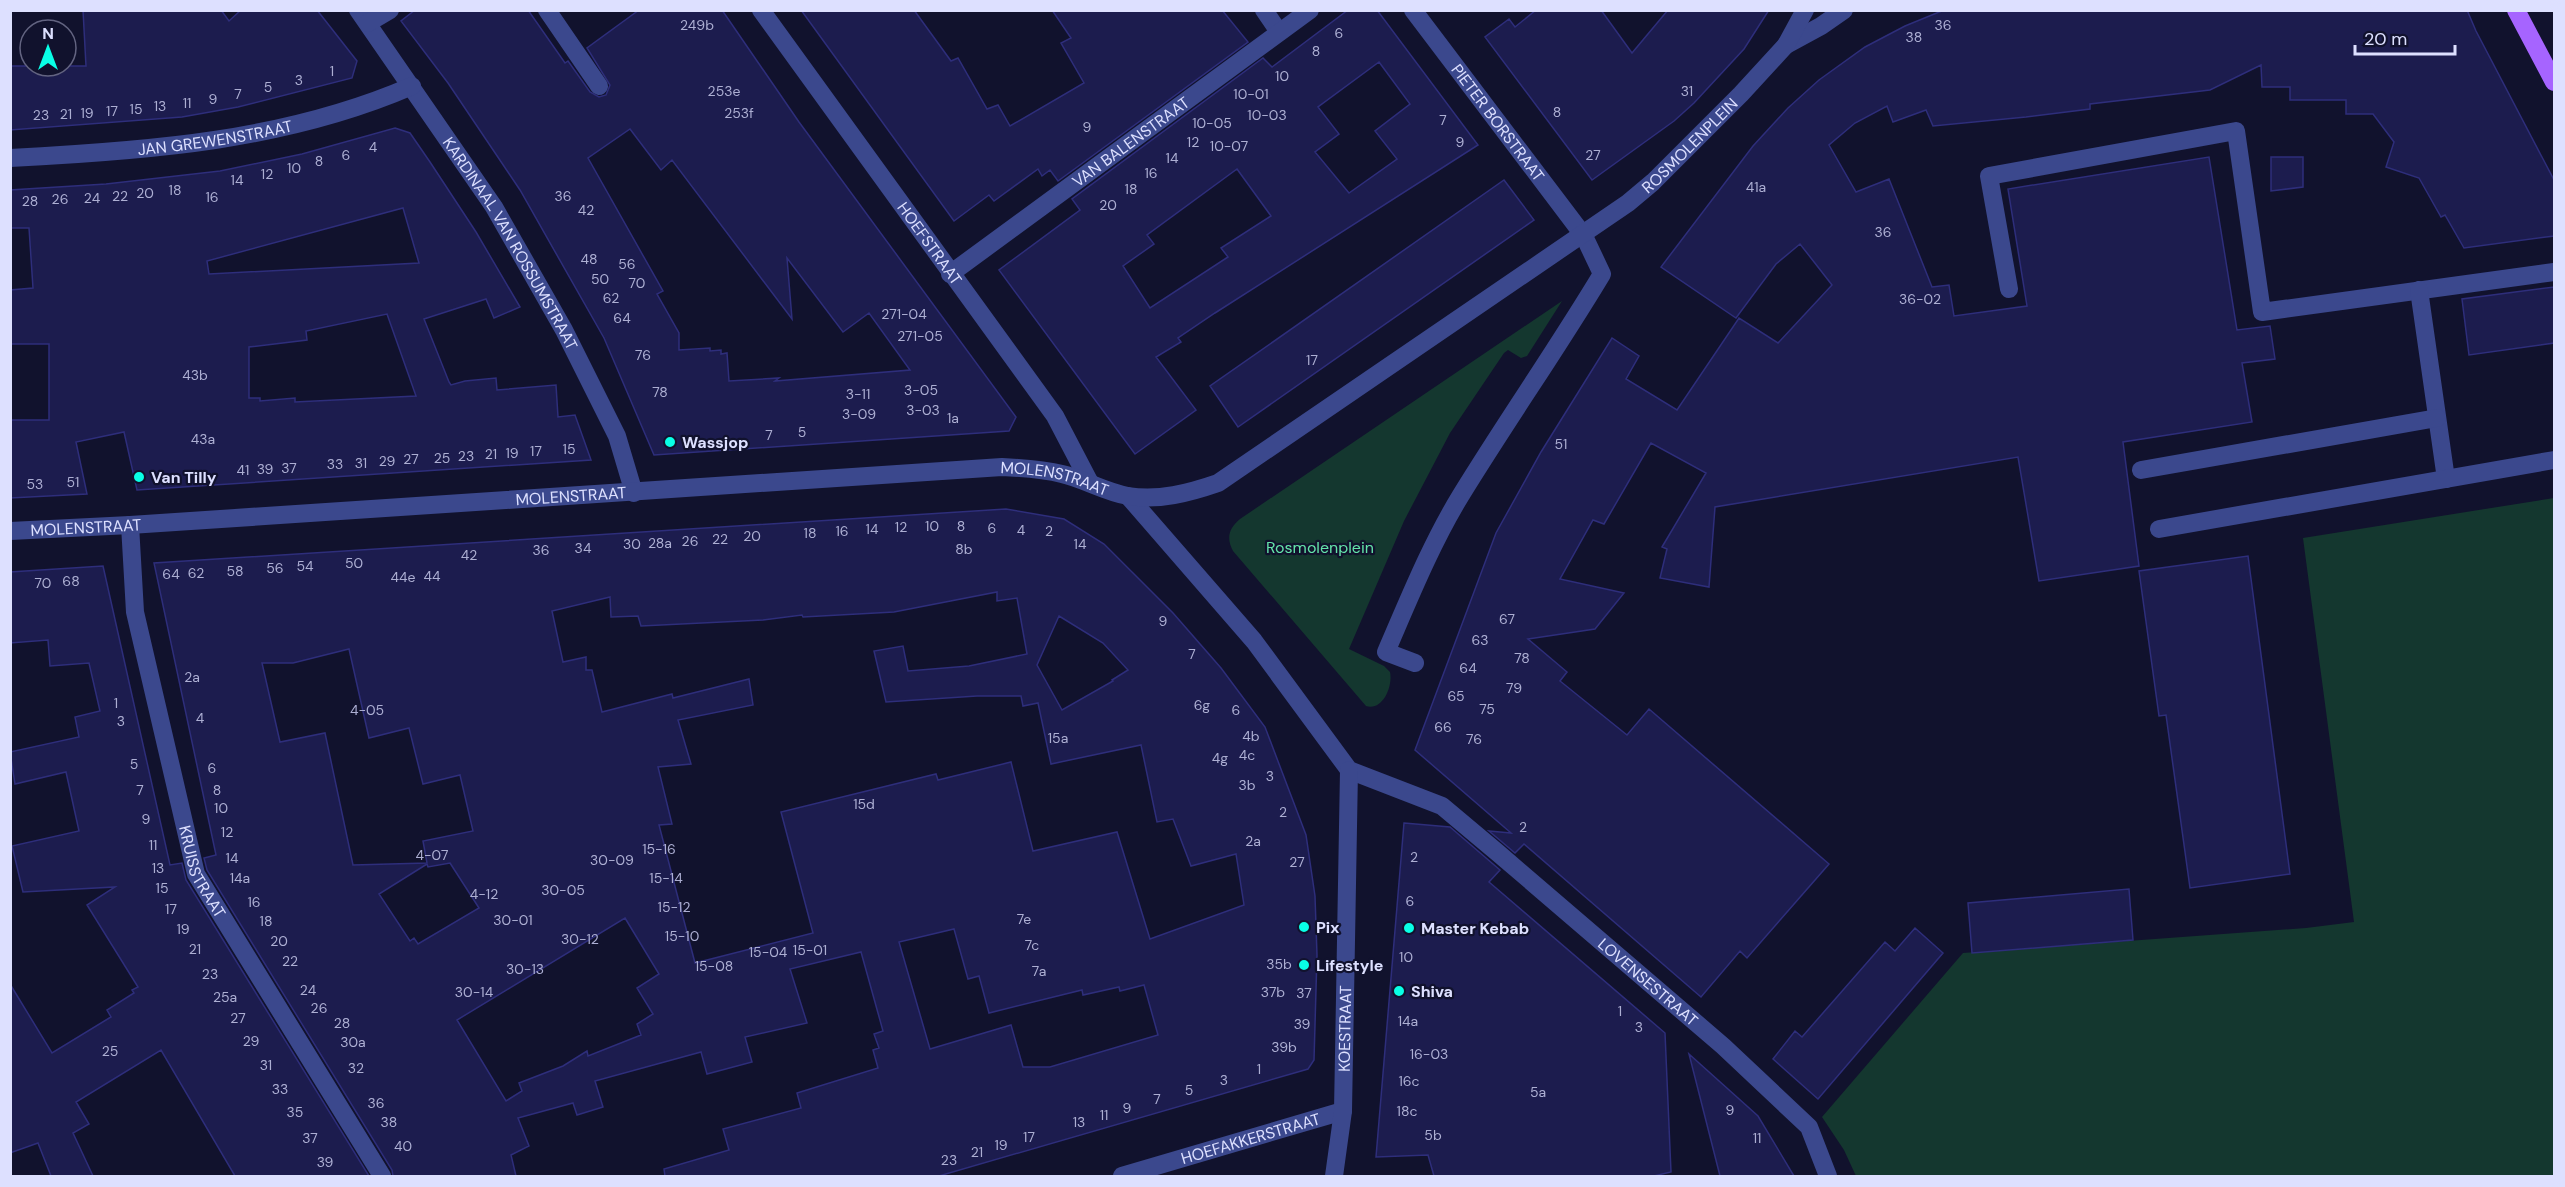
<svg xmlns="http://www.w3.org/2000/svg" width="2565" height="1187" font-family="'DM Sans',sans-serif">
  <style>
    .green { fill: #14372f }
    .building { fill: #1c1c4e; stroke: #2e2e7b; stroke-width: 1.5; fill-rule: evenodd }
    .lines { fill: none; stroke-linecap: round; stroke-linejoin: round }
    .minor { stroke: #3b488d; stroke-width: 18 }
    .major { stroke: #a664ff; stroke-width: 18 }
    .poi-dot { fill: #09ffe6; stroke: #11122d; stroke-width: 2 }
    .labels { text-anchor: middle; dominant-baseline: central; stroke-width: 4.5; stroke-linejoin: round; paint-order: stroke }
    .number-label { font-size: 14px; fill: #adafd3 }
    .street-label { font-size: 16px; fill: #dde0ff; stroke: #11122d }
    .poi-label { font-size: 16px; font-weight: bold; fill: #dde0ff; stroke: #11122d; text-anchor: start }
    .park-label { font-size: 16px; fill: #64e4aa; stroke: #11122d }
  </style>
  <rect width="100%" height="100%" fill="#11122d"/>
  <!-- green -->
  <path class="green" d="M 1562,301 L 1527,356 L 1521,358 L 1508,350 L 1504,353 L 1450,433 L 1404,521 L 1349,649 L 1384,666 L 1390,672 C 1393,686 1383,711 1366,706 L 1233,551 C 1226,538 1229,528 1240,519 Z
    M 2554,498 L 2554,1176 L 1856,1176 L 1844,1150 L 1822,1117 L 1963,953 L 2306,928 L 2354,922 L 2303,538 Z"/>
  <!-- building -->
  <path class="building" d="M 83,10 L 221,10 L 229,21 L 241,10 L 317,10 L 357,61 L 352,78 L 238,107 L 182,117 L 10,130 L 10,66 L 86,66 Z
    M 415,10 L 528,10 L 565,63 L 568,61 L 590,92 L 599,97 L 606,95 L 610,85 L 587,48 L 639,10 L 722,10 L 799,122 L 1016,417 L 1009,431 L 654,455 L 604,338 L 520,190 L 448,83 L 401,21 ZM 630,129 L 661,170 L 672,160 L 792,319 L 787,258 L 843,332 L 869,313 L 910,370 L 775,381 L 779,378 L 729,381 L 727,353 L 721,354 L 721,350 L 710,351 L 710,348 L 679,350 L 679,333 L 657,294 L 663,291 L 588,158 Z
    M 801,10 L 914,10 L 951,61 L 958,58 L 987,109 L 998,105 L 1010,126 L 1084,83 L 1061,43 L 1071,38 L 1052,10 L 1222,10 L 1248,42 L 1058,181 L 1050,170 L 1042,176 L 1038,169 L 994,201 L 989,195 L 954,221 Z
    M 1348,10 L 1377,10 L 1478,145 L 1215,313 L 1178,338 L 1181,342 L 1156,357 L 1196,410 L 1135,454 L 999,270 L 1080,210 L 1072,199 L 1263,58 L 1272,67 ZM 1379,62 L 1410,104 L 1375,131 L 1397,159 L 1349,193 L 1315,152 L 1339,134 L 1318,107 ZM 1237,169 L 1271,216 L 1221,248 L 1228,257 L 1150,308 L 1123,266 L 1154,244 L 1147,235 Z
    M 1536,10 L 1601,10 L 1632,53 L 1668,10 L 1769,10 L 1744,49 L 1694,103 L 1674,121 L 1592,180 L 1485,37 L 1509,19 L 1515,27 Z
    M 1944,10 L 2467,10 L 2476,31 L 2554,180 L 2554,236 L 2464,248 L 2445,215 L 2441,217 L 2419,178 L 2386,167 L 2394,142 L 2373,114 L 2346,114 L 2346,100 L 2290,100 L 2290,87 L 2262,87 L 2261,65 L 2210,90 L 2090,104 L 2090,109 L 2026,117 L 1933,126 L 1926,110 L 1893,122 L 1887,106 L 1855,123 L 1829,145 L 1856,192 L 1889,179 L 1932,287 L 1949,285 L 1954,316 L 2027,306 L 2008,189 L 2209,157 L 2237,330 L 2270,326 L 2275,359 L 2242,363 L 2252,422 L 2123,442 L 2139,566 L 2039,581 L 2018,457 L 1715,507 L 1709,587 L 1660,578 L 1667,549 L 1662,547 L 1706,473 L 1651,443 L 1604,524 L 1593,520 L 1560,579 L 1624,593 L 1595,629 L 1528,639 L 1567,672 L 1560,681 L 1627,735 L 1649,709 L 1829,864 L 1747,958 L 1740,951 L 1701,997 L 1524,844 L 1515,853 L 1489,831 L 1511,833 L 1415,750 L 1496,533 L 1541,452 L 1612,338 L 1639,356 L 1626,379 L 1677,410 L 1739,318 L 1778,343 L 1832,285 L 1800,244 L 1776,264 L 1736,318 L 1661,267 L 1753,146 L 1788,108 L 1819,80 L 1865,47 L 1905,26 Z
    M 395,128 L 410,133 L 430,162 L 476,232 L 520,307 L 494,318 L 486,299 L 424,319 L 449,382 L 451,385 L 465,381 L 496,378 L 497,390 L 556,385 L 558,417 L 575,415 L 591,460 L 137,490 L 124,432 L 76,442 L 87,494 L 10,498 L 10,420 L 49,420 L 49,344 L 10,344 L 10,290 L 33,288 L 29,228 L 10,228 L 10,190 L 106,184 L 220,171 L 302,154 ZM 403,208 L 419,263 L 209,274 L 207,261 ZM 387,314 L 416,396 L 295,402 L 295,398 L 260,401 L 260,398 L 249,398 L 249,347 L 307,340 L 306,331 Z
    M 2271,157 L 2303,157 L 2303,187 L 2271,191 Z
    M 1504,180 L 1534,220 L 1238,427 L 1210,386 Z
    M 2554,287 L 2554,343 L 2469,355 L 2462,299 Z
    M 1006,509 L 1064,519 L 1104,544 L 1173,613 L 1221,668 L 1265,727 L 1306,835 L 1315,896 L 1317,955 L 1314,1060 L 1308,1069 L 939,1176 L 665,1176 L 664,1169 L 729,1150 L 723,1129 L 801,1108 L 797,1093 L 878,1068 L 873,1050 L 879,1048 L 874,1034 L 883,1031 L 861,952 L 790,969 L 807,1023 L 745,1037 L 752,1062 L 707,1074 L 701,1052 L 595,1081 L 603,1107 L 577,1115 L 573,1103 L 518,1118 L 529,1146 L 511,1155 L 516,1176 L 393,1176 L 392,1170 L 207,870 L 204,858 L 216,855 L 154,563 ZM 997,592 L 997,601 L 1017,598 L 1027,654 L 969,666 L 908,671 L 903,646 L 874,651 L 886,702 L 977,696 L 1021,696 L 1023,706 L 1038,703 L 1051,764 L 1141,745 L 1157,822 L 1173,819 L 1191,866 L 1236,854 L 1244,905 L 1150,939 L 1117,832 L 1033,851 L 1011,762 L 938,780 L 936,774 L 781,812 L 813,933 L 695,963 L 659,825 L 672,824 L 658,767 L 691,764 L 678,720 L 753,705 L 749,679 L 673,698 L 672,694 L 602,712 L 592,670 L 586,670 L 586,657 L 563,662 L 552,611 L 610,597 L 611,617 L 638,616 L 641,626 L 763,620 L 802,615 L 803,617 L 894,612 ZM 1059,616 L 1103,643 L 1128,670 L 1112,680 L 1113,681 L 1062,710 L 1037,665 ZM 349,649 L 369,738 L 409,728 L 423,784 L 460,775 L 473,831 L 423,841 L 427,863 L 353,865 L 325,733 L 280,742 L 262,663 L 293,663 ZM 450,863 L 479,908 L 418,944 L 414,938 L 410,941 L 379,894 L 427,864 L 428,867 ZM 625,918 L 659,974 L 637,988 L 653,1014 L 637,1024 L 641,1035 L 588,1056 L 587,1051 L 563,1066 L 519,1083 L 522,1091 L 506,1101 L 457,1020 ZM 954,929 L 968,979 L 979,976 L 989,1013 L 1082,990 L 1083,995 L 1119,987 L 1120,991 L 1144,985 L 1158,1035 L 1050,1067 L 1023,1067 L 1011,1025 L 930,1049 L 899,942 Z
    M 2248,556 L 2290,874 L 2190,888 L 2166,715 L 2159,716 L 2139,571 Z
    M 103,566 L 170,865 L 182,863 L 186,880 L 369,1176 L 235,1176 L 161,1050 L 76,1102 L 89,1124 L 73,1133 L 93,1176 L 51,1176 L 38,1143 L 10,1153 L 10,984 L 52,1053 L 111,1017 L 107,1010 L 134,993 L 132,990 L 138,987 L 87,905 L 115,887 L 23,892 L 12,846 L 79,831 L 66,772 L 15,784 L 10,752 L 79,737 L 75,717 L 100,711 L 89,663 L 50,666 L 48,640 L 10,643 L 10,572 Z
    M 1404,823 L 1450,827 L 1500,870 L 1489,882 L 1665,1033 L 1671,1172 L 1654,1176 L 1434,1176 L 1428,1155 L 1376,1157 Z
    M 2129,889 L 2133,940 L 1972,953 L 1968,903 Z
    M 1915,928 L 1943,953 L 1818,1099 L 1773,1059 L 1795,1031 L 1802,1037 L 1885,942 L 1895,951 Z
    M 1689,1054 L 1758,1116 L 1794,1176 L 1720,1176 Z"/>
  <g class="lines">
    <!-- minor -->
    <g class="minor">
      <path id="s1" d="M 358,10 L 494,207 L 564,330 L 617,436 L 634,493"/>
      <path d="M 547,10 L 599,86"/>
      <path id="s2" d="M 761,10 L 1055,416 L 1090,483"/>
      <path d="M 1264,10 L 1279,32"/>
      <path id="s3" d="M 1413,10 L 1584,236 L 1602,274 C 1557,349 1507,420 1461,495 C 1431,544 1409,599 1386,652 L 1415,663"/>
      <path d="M 368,23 L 390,10"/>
      <path d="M 1786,45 L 1821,26 L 1844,10"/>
      <path id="s4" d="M 10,158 C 147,151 285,141 412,86"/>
      <path id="s5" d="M 950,274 L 1310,10"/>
      <path d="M 2009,289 L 1989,176 L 2236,131 L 2262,312 L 2554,272"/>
      <path d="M 2419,290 L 2446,479"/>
      <path d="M 2141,470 L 2437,418"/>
      <path id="s6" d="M 1128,496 L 1254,641 L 1349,770 L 1442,806 L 1498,853 L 1723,1046 L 1809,1127 L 1828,1176"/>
      <path id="s7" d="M 130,525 L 135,612 L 196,874 L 382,1176"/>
      <path d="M 2159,529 L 2554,460"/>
      <path id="s8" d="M 10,531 L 130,525 L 1002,467 C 1022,468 1042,469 1062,474 C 1084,479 1105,492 1128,496 C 1159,501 1189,493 1218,483 L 1628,203 L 1653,182 L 1741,94 L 1786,45 L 1805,10"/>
      <path id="s9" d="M 1122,1176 L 1343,1111"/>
      <path id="s10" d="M 1334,1176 L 1343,1111 L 1349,770"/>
    </g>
    <!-- major -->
    <path class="major" d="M 2516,10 L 2554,82"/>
  </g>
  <!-- markers -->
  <g class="poi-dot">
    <circle cx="670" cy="442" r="6"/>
    <circle cx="139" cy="477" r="6"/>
    <circle cx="1304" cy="927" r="6"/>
    <circle cx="1409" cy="928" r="6"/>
    <circle cx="1304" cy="965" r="6"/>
    <circle cx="1399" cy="991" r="6"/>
  </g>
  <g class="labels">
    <!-- number labels -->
    <g class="number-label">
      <text x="697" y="25">249b</text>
      <text x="1943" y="25">36</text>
      <text x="1339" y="33">6</text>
      <text x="1914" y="37">38</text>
      <text x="1316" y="51">8</text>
      <text x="332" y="71">1</text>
      <text x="1282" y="76">10</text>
      <text x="299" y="80">3</text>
      <text x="268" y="87">5</text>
      <text x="724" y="91">253e</text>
      <text x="1687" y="91">31</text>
      <text x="238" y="94">7</text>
      <text x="1251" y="94">10-01</text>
      <text x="213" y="99">9</text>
      <text x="187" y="103">11</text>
      <text x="160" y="106">13</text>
      <text x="136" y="109">15</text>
      <text x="112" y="111">17</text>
      <text x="1557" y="112">8</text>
      <text x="87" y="113">19</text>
      <text x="739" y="113">253f</text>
      <text x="66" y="114">21</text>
      <text x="41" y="115">23</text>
      <text x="1267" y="115">10-03</text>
      <text x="1443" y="120">7</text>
      <text x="1212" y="123">10-05</text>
      <text x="1087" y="127">9</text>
      <text x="1193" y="142">12</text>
      <text x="1460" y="142">9</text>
      <text x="1229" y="146">10-07</text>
      <text x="373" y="147">4</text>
      <text x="346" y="155">6</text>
      <text x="1593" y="155">27</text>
      <text x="1172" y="158">14</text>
      <text x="319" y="161">8</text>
      <text x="294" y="168">10</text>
      <text x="1151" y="173">16</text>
      <text x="267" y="174">12</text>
      <text x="237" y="180">14</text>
      <text x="1756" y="187">41a</text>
      <text x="1131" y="189">18</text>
      <text x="175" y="190">18</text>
      <text x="145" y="193">20</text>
      <text x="120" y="196">22</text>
      <text x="563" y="196">36</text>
      <text x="212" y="197">16</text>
      <text x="92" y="198">24</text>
      <text x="60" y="199">26</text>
      <text x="30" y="201">28</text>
      <text x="1108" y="205">20</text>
      <text x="586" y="210">42</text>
      <text x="1883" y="232">36</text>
      <text x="589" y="259">48</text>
      <text x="627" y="264">56</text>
      <text x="600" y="279">50</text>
      <text x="637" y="283">70</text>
      <text x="611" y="298">62</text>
      <text x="1920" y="299">36-02</text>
      <text x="904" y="314">271-04</text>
      <text x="622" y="318">64</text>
      <text x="920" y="336">271-05</text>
      <text x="643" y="355">76</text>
      <text x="1312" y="360">17</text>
      <text x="195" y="375">43b</text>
      <text x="921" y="390">3-05</text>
      <text x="660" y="392">78</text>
      <text x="858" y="394">3-11</text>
      <text x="923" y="410">3-03</text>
      <text x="859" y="414">3-09</text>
      <text x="953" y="418">1a</text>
      <text x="802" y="432">5</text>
      <text x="769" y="435">7</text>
      <text x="203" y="439">43a</text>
      <text x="1561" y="444">51</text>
      <text x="569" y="449">15</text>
      <text x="536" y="451">17</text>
      <text x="512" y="453">19</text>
      <text x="491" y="454">21</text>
      <text x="466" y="456">23</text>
      <text x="442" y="458">25</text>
      <text x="411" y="459">27</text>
      <text x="387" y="461">29</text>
      <text x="361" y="463">31</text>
      <text x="335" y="464">33</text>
      <text x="289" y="468">37</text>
      <text x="265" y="469">39</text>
      <text x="243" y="470">41</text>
      <text x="73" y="482">51</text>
      <text x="35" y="484">53</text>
      <text x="932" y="526">10</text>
      <text x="961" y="526">8</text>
      <text x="901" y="527">12</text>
      <text x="992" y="528">6</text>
      <text x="872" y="529">14</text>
      <text x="1021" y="530">4</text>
      <text x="842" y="531">16</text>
      <text x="1049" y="531">2</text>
      <text x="810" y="533">18</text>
      <text x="752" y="536">20</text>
      <text x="720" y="539">22</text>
      <text x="690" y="541">26</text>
      <text x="660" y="543">28a</text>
      <text x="632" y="544">30</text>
      <text x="1080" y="544">14</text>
      <text x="583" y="548">34</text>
      <text x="964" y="549">8b</text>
      <text x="541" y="550">36</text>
      <text x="469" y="555">42</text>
      <text x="354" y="563">50</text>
      <text x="305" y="566">54</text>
      <text x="275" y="568">56</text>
      <text x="235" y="571">58</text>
      <text x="196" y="573">62</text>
      <text x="171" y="574">64</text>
      <text x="432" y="576">44</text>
      <text x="403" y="577">44e</text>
      <text x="71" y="581">68</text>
      <text x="43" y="583">70</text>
      <text x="1507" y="619">67</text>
      <text x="1163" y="621">9</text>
      <text x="1480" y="640">63</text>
      <text x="1192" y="654">7</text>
      <text x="1522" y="658">78</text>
      <text x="1468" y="668">64</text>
      <text x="192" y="677">2a</text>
      <text x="1514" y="688">79</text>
      <text x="1456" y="696">65</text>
      <text x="116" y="703">1</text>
      <text x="1202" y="705">6g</text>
      <text x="1487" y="709">75</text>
      <text x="367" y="710">4-05</text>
      <text x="1236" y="710">6</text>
      <text x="200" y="718">4</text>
      <text x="121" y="721">3</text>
      <text x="1443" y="727">66</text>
      <text x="1251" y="736">4b</text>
      <text x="1058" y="738">15a</text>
      <text x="1474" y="739">76</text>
      <text x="1247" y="755">4c</text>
      <text x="1220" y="758">4g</text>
      <text x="134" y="764">5</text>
      <text x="212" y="768">6</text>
      <text x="1270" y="776">3</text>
      <text x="1247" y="785">3b</text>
      <text x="140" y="790">7</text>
      <text x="217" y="790">8</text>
      <text x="864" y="804">15d</text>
      <text x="221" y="808">10</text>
      <text x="1283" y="812">2</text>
      <text x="146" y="819">9</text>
      <text x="1523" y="827">2</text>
      <text x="227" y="832">12</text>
      <text x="1253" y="841">2a</text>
      <text x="153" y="845">11</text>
      <text x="659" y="849">15-16</text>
      <text x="432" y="855">4-07</text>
      <text x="1414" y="857">2</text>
      <text x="232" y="858">14</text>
      <text x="612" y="860">30-09</text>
      <text x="1297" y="862">27</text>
      <text x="158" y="868">13</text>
      <text x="240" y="878">14a</text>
      <text x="666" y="878">15-14</text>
      <text x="162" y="888">15</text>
      <text x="563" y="890">30-05</text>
      <text x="484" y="894">4-12</text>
      <text x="1410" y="901">6</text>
      <text x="254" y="902">16</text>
      <text x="674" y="907">15-12</text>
      <text x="171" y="909">17</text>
      <text x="1024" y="919">7e</text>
      <text x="513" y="920">30-01</text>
      <text x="266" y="921">18</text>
      <text x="183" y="929">19</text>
      <text x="682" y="936">15-10</text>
      <text x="580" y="939">30-12</text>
      <text x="279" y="941">20</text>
      <text x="1032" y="945">7c</text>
      <text x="195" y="949">21</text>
      <text x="810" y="950">15-01</text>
      <text x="768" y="952">15-04</text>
      <text x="1406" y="957">10</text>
      <text x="290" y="961">22</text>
      <text x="1279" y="964">35b</text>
      <text x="714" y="966">15-08</text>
      <text x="525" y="969">30-13</text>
      <text x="1039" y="971">7a</text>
      <text x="210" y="974">23</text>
      <text x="308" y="990">24</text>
      <text x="474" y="992">30-14</text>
      <text x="1273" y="992">37b</text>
      <text x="1304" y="993">37</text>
      <text x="225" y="997">25a</text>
      <text x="319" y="1008">26</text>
      <text x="1620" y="1011">1</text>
      <text x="238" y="1018">27</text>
      <text x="1408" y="1021">14a</text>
      <text x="342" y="1023">28</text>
      <text x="1302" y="1024">39</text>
      <text x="1639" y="1027">3</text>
      <text x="251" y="1041">29</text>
      <text x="353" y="1042">30a</text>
      <text x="1284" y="1047">39b</text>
      <text x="110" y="1051">25</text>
      <text x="1429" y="1054">16-03</text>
      <text x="266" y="1065">31</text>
      <text x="356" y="1068">32</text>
      <text x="1259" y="1069">1</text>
      <text x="1224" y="1080">3</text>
      <text x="1409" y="1081">16c</text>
      <text x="280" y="1089">33</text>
      <text x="1189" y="1090">5</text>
      <text x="1538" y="1092">5a</text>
      <text x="1157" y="1099">7</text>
      <text x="376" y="1103">36</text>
      <text x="1127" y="1108">9</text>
      <text x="1730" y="1110">9</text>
      <text x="1407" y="1111">18c</text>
      <text x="295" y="1112">35</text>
      <text x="1104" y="1115">11</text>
      <text x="389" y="1122">38</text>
      <text x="1079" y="1122">13</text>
      <text x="1433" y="1135">5b</text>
      <text x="1029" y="1137">17</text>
      <text x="310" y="1138">37</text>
      <text x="1757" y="1138">11</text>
      <text x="1001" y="1145">19</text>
      <text x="403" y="1146">40</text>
      <text x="977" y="1152">21</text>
      <text x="949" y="1160">23</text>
      <text x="325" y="1162">39</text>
    </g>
    <!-- street labels -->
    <g class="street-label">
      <text stroke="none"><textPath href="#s3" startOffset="141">PIETER BORSTRAAT</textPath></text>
      <text stroke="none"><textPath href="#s4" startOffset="206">JAN GREWENSTRAAT</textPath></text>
      <text stroke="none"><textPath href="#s5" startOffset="224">VAN BALENSTRAAT</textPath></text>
      <text stroke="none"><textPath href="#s8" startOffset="1797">ROSMOLENPLEIN</textPath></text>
      <text stroke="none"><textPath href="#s1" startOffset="279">KARDINAAL VAN ROSSUMSTRAAT</textPath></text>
      <text stroke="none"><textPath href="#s2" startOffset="288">HOEFSTRAAT</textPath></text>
      <text stroke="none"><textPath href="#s8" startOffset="1048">MOLENSTRAAT</textPath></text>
      <text stroke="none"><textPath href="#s8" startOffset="562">MOLENSTRAAT</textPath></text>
      <text stroke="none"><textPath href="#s8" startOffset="76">MOLENSTRAAT</textPath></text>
      <text stroke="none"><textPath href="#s7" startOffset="356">KRUISSTRAAT</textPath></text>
      <text stroke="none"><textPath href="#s6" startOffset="723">LOVENSESTRAAT</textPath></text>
      <text stroke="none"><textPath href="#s10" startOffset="148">KOESTRAAT</textPath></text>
      <text stroke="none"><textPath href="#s9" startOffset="134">HOEFAKKERSTRAAT</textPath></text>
    </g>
    <!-- poi labels -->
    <g class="poi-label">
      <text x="682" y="442">Wassjop</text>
      <text x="151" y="477">Van Tilly</text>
      <text x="1316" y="927">Pix</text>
      <text x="1421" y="928">Master Kebab</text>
      <text x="1316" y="965">Lifestyle</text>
      <text x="1411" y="991">Shiva</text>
    </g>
    <!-- park labels -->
    <g class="park-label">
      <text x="1320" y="547">Rosmolenplein</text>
    </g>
  </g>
  <!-- border -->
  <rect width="2565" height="1187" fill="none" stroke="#dde0ff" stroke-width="24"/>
  <!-- north arrow -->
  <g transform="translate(48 48)"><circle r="28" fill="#11122d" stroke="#636481" stroke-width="1.5"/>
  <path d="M0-4.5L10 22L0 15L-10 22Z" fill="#09ffe6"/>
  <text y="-9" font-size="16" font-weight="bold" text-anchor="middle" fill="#dde0ff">N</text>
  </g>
  <!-- scale -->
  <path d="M2355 45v9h100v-9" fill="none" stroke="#dde0ff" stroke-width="3"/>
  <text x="2364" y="45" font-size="18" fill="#dde0ff" stroke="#11122d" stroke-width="4.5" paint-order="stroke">20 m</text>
</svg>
